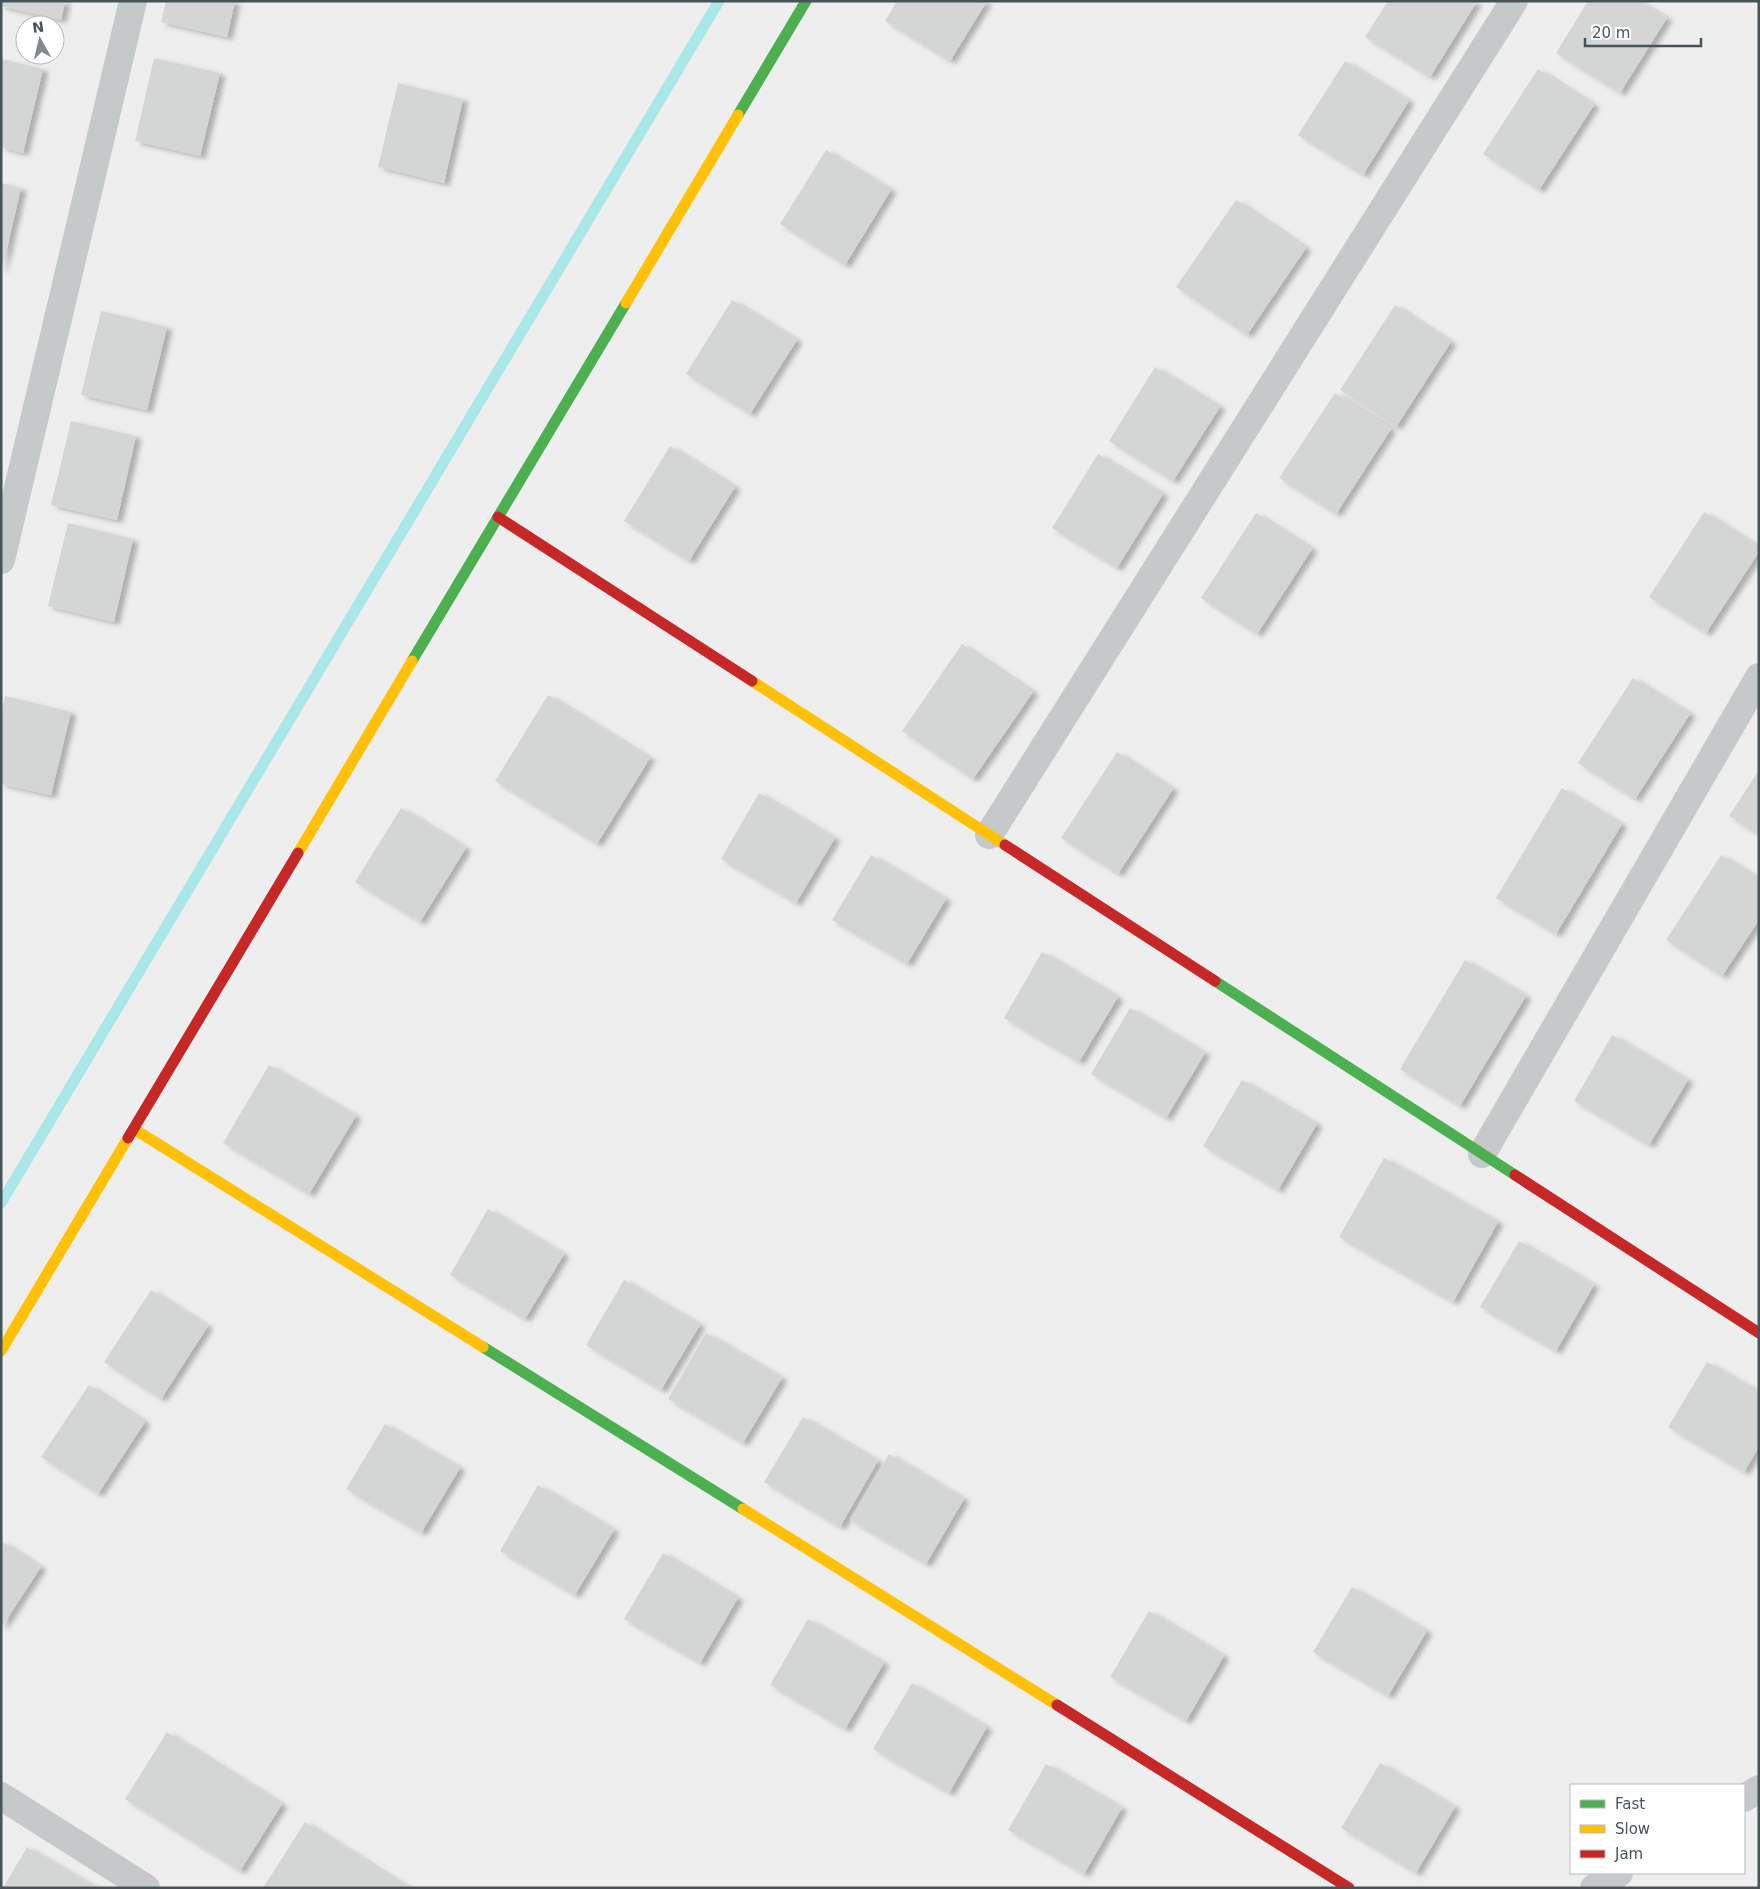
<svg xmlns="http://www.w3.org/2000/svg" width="1760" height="1889" font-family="'DejaVu Sans',sans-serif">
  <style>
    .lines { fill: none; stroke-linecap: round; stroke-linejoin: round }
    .stream { stroke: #aae7e8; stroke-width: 11 }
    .building { fill: #d4d6d6; filter: url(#shadow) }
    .street { stroke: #c5c9ca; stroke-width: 28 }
    .fast { stroke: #4caf50; stroke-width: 11 }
    .slow { stroke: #ffc107; stroke-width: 11 }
    .jam { stroke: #c62828; stroke-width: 11 }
  </style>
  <defs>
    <filter id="shadow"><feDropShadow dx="5.5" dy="3" stdDeviation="2.5" flood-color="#0004"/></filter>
  </defs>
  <rect width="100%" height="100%" fill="#eee"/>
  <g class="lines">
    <!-- stream -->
    <path class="stream" d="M 1,1203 L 719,1"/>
  </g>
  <!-- building -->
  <path class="building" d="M 1,1 L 65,1 L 61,20 L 1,6 Z
    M 166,1 L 235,1 L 227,37 L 161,22 Z
    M 897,1 L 987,1 L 950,61 L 885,21 Z
    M 1388,1 L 1474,1 L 1476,3 L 1430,77 L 1365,37 Z
    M 1588,1 L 1639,1 L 1667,18 L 1620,93 L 1556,53 Z
    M 154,58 L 220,73 L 200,156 L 135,141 Z
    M 1,59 L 43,69 L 23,153 L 1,147 Z
    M 1345,61 L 1409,101 L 1363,175 L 1298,135 Z
    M 1538,69 L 1594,105 L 1539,190 L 1483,154 Z
    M 398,83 L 463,99 L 444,183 L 378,167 Z
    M 826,150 L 891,190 L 845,265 L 780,224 Z
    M 1,183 L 21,188 L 2,269 L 1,269 Z
    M 1236,200 L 1306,248 L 1247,335 L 1176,287 Z
    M 732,300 L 797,340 L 750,414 L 686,374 Z
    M 1395,305 L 1451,342 L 1396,427 L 1340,390 Z
    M 101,311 L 167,327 L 147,410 L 81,395 Z
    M 1155,367 L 1220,407 L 1173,481 L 1109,441 Z
    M 1335,393 L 1391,429 L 1336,514 L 1279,478 Z
    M 71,421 L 136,436 L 117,520 L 51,505 Z
    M 670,446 L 735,487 L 689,561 L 624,521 Z
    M 1098,454 L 1163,494 L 1117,568 L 1052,528 Z
    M 1704,512 L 1759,547 L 1759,552 L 1706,633 L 1649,597 Z
    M 1256,513 L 1312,549 L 1257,634 L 1201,598 Z
    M 68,523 L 133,539 L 114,622 L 48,606 Z
    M 962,644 L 1033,692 L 973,779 L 902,731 Z
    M 1633,678 L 1690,714 L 1635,799 L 1578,763 Z
    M 548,695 L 650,758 L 597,844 L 495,781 Z
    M 5,696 L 71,712 L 51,795 L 1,784 L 1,711 Z
    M 1117,752 L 1173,789 L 1118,874 L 1061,838 Z
    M 1759,770 L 1759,835 L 1729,816 Z
    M 1562,788 L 1622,824 L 1556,934 L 1496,898 Z
    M 759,793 L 835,838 L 796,903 L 721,859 Z
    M 401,808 L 466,848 L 420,922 L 355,882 Z
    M 871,855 L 946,899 L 907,964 L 832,920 Z
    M 1721,855 L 1759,879 L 1759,920 L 1722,976 L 1666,940 Z
    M 1042,952 L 1118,997 L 1079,1062 L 1004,1018 Z
    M 1465,960 L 1526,996 L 1460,1106 L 1400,1069 Z
    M 1130,1008 L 1205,1053 L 1166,1118 L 1091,1074 Z
    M 1612,1035 L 1688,1080 L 1649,1145 L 1574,1101 Z
    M 269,1065 L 356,1116 L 309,1194 L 223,1143 Z
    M 1242,1080 L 1317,1124 L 1278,1190 L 1203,1146 Z
    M 1384,1158 L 1498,1222 L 1453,1302 L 1339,1237 Z
    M 488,1209 L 564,1254 L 525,1319 L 450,1275 Z
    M 1519,1241 L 1594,1285 L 1556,1351 L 1480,1307 Z
    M 624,1280 L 700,1325 L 661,1390 L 586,1345 Z
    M 151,1290 L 208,1326 L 161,1399 L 104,1362 Z
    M 706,1333 L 782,1378 L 743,1443 L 668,1399 Z
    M 1707,1362 L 1759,1392 L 1759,1447 L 1744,1472 L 1668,1427 Z
    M 89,1385 L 145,1422 L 98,1494 L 41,1457 Z
    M 803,1417 L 878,1461 L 840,1527 L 764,1482 Z
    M 385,1424 L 460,1468 L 421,1533 L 346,1489 Z
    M 889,1454 L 964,1499 L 926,1564 L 850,1520 Z
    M 538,1485 L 614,1530 L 575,1595 L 500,1551 Z
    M 1,1541 L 41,1567 L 1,1628 Z
    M 663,1553 L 738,1598 L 700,1663 L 624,1619 Z
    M 1352,1587 L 1427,1631 L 1388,1696 L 1313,1652 Z
    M 1149,1611 L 1224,1656 L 1186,1721 L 1110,1677 Z
    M 808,1619 L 884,1663 L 845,1729 L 770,1685 Z
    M 912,1683 L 987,1727 L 949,1793 L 873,1749 Z
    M 167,1732 L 282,1804 L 240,1871 L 125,1799 Z
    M 1380,1763 L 1455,1807 L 1416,1873 L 1341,1828 Z
    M 1046,1764 L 1122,1808 L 1084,1874 L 1008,1830 Z
    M 305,1822 L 409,1888 L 263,1888 Z
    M 27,1847 L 96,1888 L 3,1888 Z"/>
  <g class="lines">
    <!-- street -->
    <path class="street" d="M 1,560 L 133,1
      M 989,835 L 1514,1
      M 1482,1154 L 1759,677
      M 1,1796 L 146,1888
      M 1744,1798 L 1759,1789
      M 1594,1888 L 1619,1873"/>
    <!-- fast -->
    <path class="fast" d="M 738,115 L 806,1
      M 412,661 L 626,303
      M 1215,981 L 1515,1175
      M 483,1347 L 743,1509"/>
    <!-- slow -->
    <path class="slow" d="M 626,303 L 738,115
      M 752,681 L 1005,845
      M 298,853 L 412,661
      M 134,1129 L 483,1347
      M 1,1351 L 128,1138
      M 743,1509 L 1057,1705"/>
    <!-- jam -->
    <path class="jam" d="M 498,517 L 752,681
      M 1005,845 L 1215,981
      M 128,1138 L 298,853
      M 1515,1175 L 1759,1333
      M 1057,1705 L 1349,1888"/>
  </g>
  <!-- border -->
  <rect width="1760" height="1889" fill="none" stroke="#465459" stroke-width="5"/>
  <!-- legend -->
  <rect x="1570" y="1784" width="175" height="90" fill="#ffffff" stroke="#b5bbbd"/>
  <rect x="1580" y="1800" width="25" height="8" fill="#4caf50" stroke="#b5bbbd"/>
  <text x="1615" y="1809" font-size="15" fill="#465459">Fast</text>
  <rect x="1580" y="1825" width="25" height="8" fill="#ffc107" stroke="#b5bbbd"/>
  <text x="1615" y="1834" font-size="15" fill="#465459">Slow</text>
  <rect x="1580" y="1850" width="25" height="8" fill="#c62828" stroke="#b5bbbd"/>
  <text x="1615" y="1859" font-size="15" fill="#465459">Jam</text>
  <!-- north arrow -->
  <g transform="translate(40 40) rotate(352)"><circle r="24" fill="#ffffff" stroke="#b5bbbd"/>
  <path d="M0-4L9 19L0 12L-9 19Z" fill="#818a8d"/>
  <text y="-8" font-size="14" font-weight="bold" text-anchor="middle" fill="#465459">N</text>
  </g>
  <!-- scale -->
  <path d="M1585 38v8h116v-8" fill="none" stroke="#465459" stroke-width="2.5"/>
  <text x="1592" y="38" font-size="15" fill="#465459" stroke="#ffffff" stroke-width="4" paint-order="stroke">20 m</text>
</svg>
